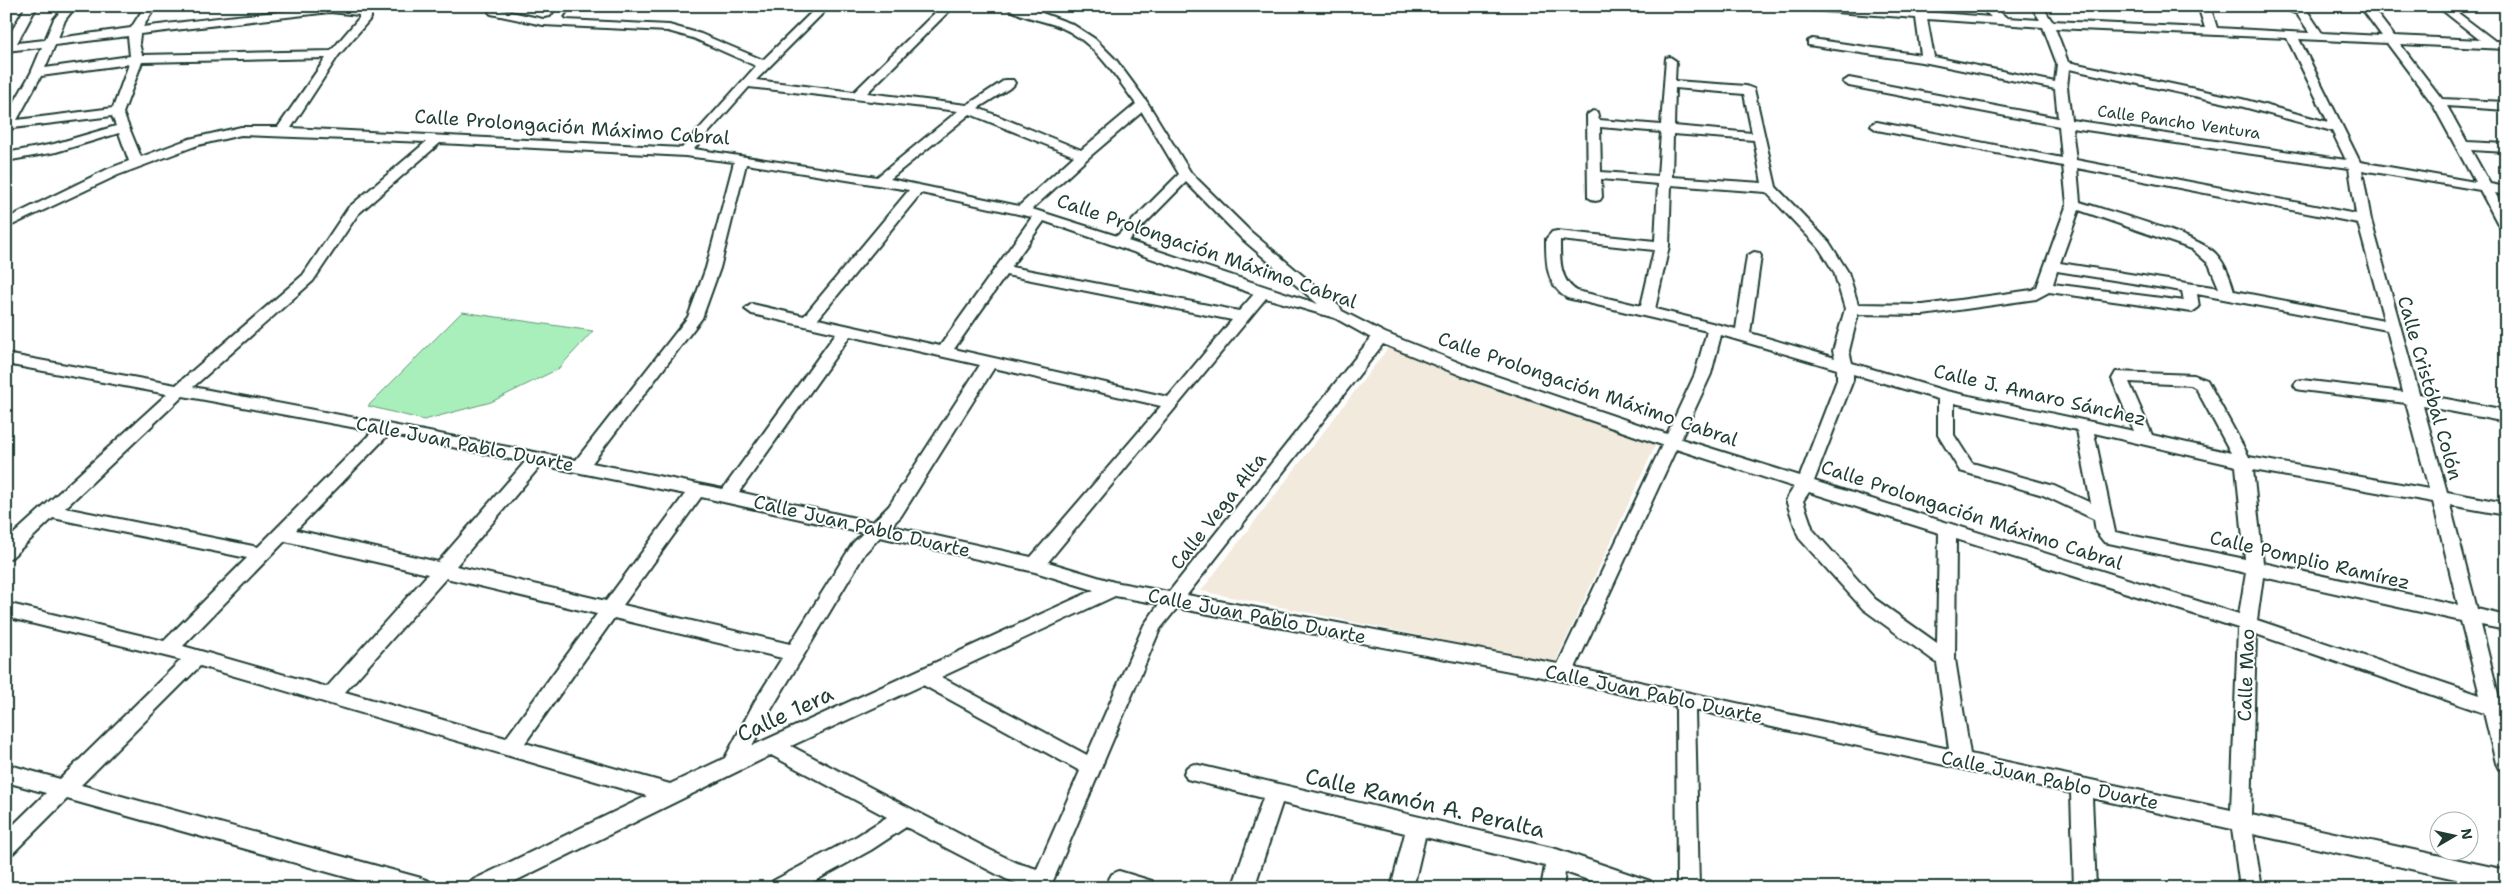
<svg xmlns="http://www.w3.org/2000/svg" width="2512" height="894" font-family="'Shantell Sans',sans-serif">
  <style>
    .built { fill: #f2eadc }
    .green { fill: #a9efbb; stroke: #649678 }
    .lines { fill: none; stroke-linecap: round; stroke-linejoin: round }
    .minor-casing { stroke: #1f3d34; stroke-width: 4 }
    .minor { fill: #fff; fill-rule: evenodd }
    .labels { text-anchor: middle; dominant-baseline: central; stroke-width: 4; stroke-linejoin: round; paint-order: stroke }
    .far-street-label { font-size: 16px; fill: #1f3d34; stroke: #fff }
    .street-label { font-size: 19px; fill: #1f3d34; stroke: #fff }
    .near-street-label { font-size: 22px; fill: #1f3d34; stroke: #fff }
  </style>
  <rect width="100%" height="100%" fill="#fff"/>
  <filter id="ink" filterUnits="userSpaceOnUse"><feTurbulence type="fractalNoise" baseFrequency=".02" numOctaves="2"/><feDisplacementMap in="SourceGraphic" scale="10" xChannelSelector="R" yChannelSelector="G"/><feConvolveMatrix kernelMatrix="1 2 1 2 8 2 1 2 1" color-interpolation-filters="sRGB"/></filter>
  <g filter="url(#ink)">
    <!-- built -->
    <path class="built" d="M 1388,348 L 1656,444 L 1555,663 L 1201,591 Z"/>
    <!-- green -->
    <path class="green" d="M 462,312 L 593,331 L 558,369 L 491,402 L 424,420 L 368,406 Z"/>
    <g class="lines">
      <defs>
        <path id="minor" d="M 26,6 L 37,6 L 17,43 L 45,40 L 54,19 L 65,6 L 76,6 L 65,20 L 58,38 L 131,28 L 145,6 L 156,6 L 143,27 C 175,23 355,0 371,12 L 371,18 L 338,56 L 291,128 L 682,148 L 756,66 L 693,38 L 668,31 L 543,25 L 491,14 L 489,12 L 492,6 L 504,6 L 502,10 L 543,19 L 551,18 L 560,6 L 571,6 L 563,17 L 566,20 L 669,25 L 701,34 L 763,60 L 818,6 L 830,6 L 756,80 L 854,92 L 942,6 L 954,6 L 867,93 L 967,105 L 1005,80 L 1013,80 L 1015,83 L 1013,86 L 978,108 L 1081,150 L 1136,104 C 1116,77 1095,42 1062,28 C 1048,21 1016,17 1006,6 L 1023,6 L 1072,24 L 1095,39 L 1116,60 L 1147,102 L 1191,173 L 1251,232 L 1340,307 L 1342,311 L 1385,333 L 1475,369 L 1667,434 L 1695,374 L 1707,331 L 1567,298 C 1546,285 1546,262 1546,239 L 1552,232 L 1557,231 L 1655,241 L 1658,184 L 1601,179 L 1602,197 L 1600,200 L 1595,201 L 1588,197 L 1587,115 L 1593,111 L 1597,112 L 1599,120 L 1661,125 L 1666,58 L 1670,57 L 1676,61 L 1675,81 L 1746,86 L 1754,89 L 1776,187 L 1829,242 L 1848,272 L 1858,304 L 1923,305 L 2032,290 L 2037,287 L 2067,204 L 2063,166 L 1877,130 L 1871,126 L 1873,123 L 1877,122 L 2062,158 L 2059,126 L 1849,86 L 1843,82 L 1849,78 L 2058,118 L 2055,89 L 1928,63 L 1808,45 L 1808,41 L 1812,39 L 1921,55 L 1916,18 L 1795,9 L 1790,6 L 1846,6 L 1991,17 L 1979,6 L 1992,6 L 2007,18 L 2040,20 L 2031,6 L 2042,6 L 2052,21 L 2205,28 L 2198,6 L 2210,6 L 2217,28 L 2310,33 L 2297,14 L 2276,6 L 2304,6 L 2322,33 L 2382,36 L 2360,6 L 2371,6 L 2394,36 L 2480,40 L 2437,6 L 2449,6 L 2495,41 L 2506,41 L 2506,49 L 2400,44 L 2442,99 L 2506,102 L 2506,110 L 2447,106 L 2467,142 L 2506,144 L 2506,152 L 2471,150 L 2490,184 L 2506,187 L 2506,195 L 2495,193 L 2506,213 L 2506,230 L 2499,226 L 2480,190 L 2362,170 L 2371,220 L 2419,394 L 2506,410 L 2506,422 L 2423,406 L 2447,492 L 2506,503 L 2506,515 L 2450,505 L 2477,609 L 2506,616 L 2506,630 L 2481,625 L 2500,702 L 2506,704 L 2506,772 L 2499,769 L 2496,763 L 2484,713 L 2256,634 L 2251,815 L 2506,870 L 2506,888 L 2496,888 L 2253,834 L 2262,888 L 2240,888 L 2232,829 L 2092,798 L 2096,888 L 2074,888 L 2071,793 L 1695,710 L 1699,888 L 1677,888 L 1676,706 L 1563,681 L 1177,608 L 1160,629 L 1050,888 L 1028,888 L 1006,879 L 906,827 L 871,850 L 802,888 L 771,888 L 773,881 L 857,836 L 887,817 L 771,755 L 501,888 L 469,888 L 471,881 L 647,796 L 200,666 L 81,785 L 421,878 L 429,881 L 431,888 L 385,888 L 67,799 L 13,853 L 6,855 L 6,832 L 46,793 L 6,782 L 6,764 L 60,779 L 181,660 L 6,617 L 6,603 L 164,641 L 247,558 L 53,518 L 12,557 L 6,559 L 6,541 L 167,394 L 6,364 L 6,354 L 176,385 L 303,275 L 348,208 L 426,142 L 241,135 L 198,145 L 118,175 L 6,228 L 6,219 L 108,169 L 129,161 L 119,133 L 56,152 L 6,161 L 6,153 L 54,144 L 116,126 L 112,116 L 13,128 L 6,133 L 6,117 L 31,73 L 42,47 L 6,51 L 6,41 ZM 330,12 L 359,15 L 359,18 L 331,51 L 142,55 L 139,43 L 140,34 ZM 1927,19 L 2043,27 L 2057,64 L 2055,82 L 1934,57 ZM 2055,28 L 2287,38 L 2328,122 L 2242,99 L 2068,62 ZM 128,36 L 130,56 L 45,68 L 55,45 ZM 2299,39 L 2387,43 L 2432,103 L 2475,182 L 2360,162 ZM 326,58 L 278,127 L 241,127 L 189,139 L 141,157 L 123,113 L 142,62 ZM 129,64 L 113,108 L 17,120 L 41,76 ZM 2069,69 L 2240,106 L 2332,131 L 2346,160 L 2071,120 L 2067,87 ZM 749,87 L 958,111 L 877,177 L 694,149 ZM 1675,88 L 1744,94 L 1752,133 L 1674,126 ZM 1142,112 L 1179,174 L 1117,236 L 1032,209 L 1088,158 ZM 970,114 L 1074,156 L 1019,206 L 890,179 ZM 1600,127 L 1661,132 L 1658,176 L 1601,172 ZM 2072,128 L 2349,168 L 2356,214 L 2076,160 ZM 1673,134 L 1754,140 L 1762,183 L 1672,177 ZM 440,143 L 685,156 L 734,162 L 706,268 L 688,317 L 576,460 L 193,387 L 313,281 L 358,214 ZM 746,164 L 909,190 L 804,316 L 752,304 L 745,309 L 752,314 L 836,333 L 723,489 L 592,463 L 702,318 L 720,268 ZM 2077,168 L 2358,223 L 2384,320 L 2234,291 C 2230,277 2225,263 2215,253 C 2196,234 2110,212 2080,202 ZM 1186,182 L 1241,238 L 1318,304 L 1128,241 ZM 1671,185 L 1766,192 L 1819,248 L 1834,272 L 1845,309 L 1833,351 L 1835,358 L 1750,333 L 1761,256 L 1759,253 L 1754,252 L 1747,256 L 1736,329 L 1655,309 L 1669,246 ZM 921,193 L 1032,217 L 940,346 L 818,319 ZM 2079,210 L 2192,249 L 2209,264 L 2219,288 L 2060,263 ZM 1044,221 L 1254,294 L 1239,311 L 1011,267 ZM 1560,240 L 1654,250 L 1641,306 L 1577,291 C 1559,280 1560,259 1560,240 ZM 2057,271 L 2182,291 L 2184,301 L 2053,284 ZM 1006,275 L 1232,320 L 1168,397 L 954,349 ZM 2049,292 L 2192,312 L 2199,307 L 2197,294 L 2387,330 L 2403,392 L 2302,380 L 2297,381 L 2294,385 L 2297,389 L 2302,390 L 2406,403 L 2429,489 L 2249,457 L 2207,380 L 2194,375 L 2116,372 L 2112,379 L 2134,431 L 1946,391 L 1852,363 L 1849,351 L 1858,314 L 1923,315 L 2036,299 ZM 1266,298 L 1335,318 L 1371,338 L 1169,592 L 1114,582 L 1048,562 ZM 1721,335 L 1837,369 L 1837,380 L 1800,476 L 1681,439 L 1711,374 ZM 850,336 L 980,365 L 889,506 L 873,522 L 739,492 ZM 1383,344 L 1465,377 L 1662,445 L 1558,664 L 1187,595 ZM 994,368 L 1161,406 L 1031,557 L 891,526 L 901,516 ZM 1853,374 L 1938,399 L 1938,435 L 1960,471 L 2043,495 L 2094,519 L 2096,532 L 2104,542 L 2246,573 L 2239,614 L 1814,481 L 1853,380 ZM 2129,382 L 2191,385 L 2196,388 L 2231,453 L 2152,435 ZM 183,396 L 373,431 L 258,547 L 65,508 ZM 1954,403 L 2077,430 L 2091,503 L 2054,486 L 1972,463 L 1954,435 ZM 2094,433 L 2236,466 L 2245,559 L 2115,532 ZM 389,434 L 525,462 L 438,562 L 296,530 ZM 1676,449 L 1794,487 L 1786,500 L 1799,538 L 1863,609 L 1937,663 L 1949,749 L 1575,668 ZM 541,465 L 685,494 L 606,601 L 456,566 ZM 2253,470 L 2433,502 L 2458,605 L 2263,563 ZM 1809,492 L 1939,533 L 1937,643 L 1875,599 L 1813,530 L 1803,501 ZM 701,497 L 863,533 L 853,543 L 790,644 L 623,605 ZM 880,537 L 1035,572 L 1094,590 L 752,746 L 769,713 L 865,553 ZM 1956,539 L 2238,628 L 2231,810 L 1970,754 L 1955,659 ZM 285,541 L 428,574 L 327,687 L 183,646 ZM 2263,577 L 2461,621 L 2480,695 L 2257,620 ZM 446,578 L 597,614 L 506,738 L 345,692 ZM 1115,596 L 1159,604 L 1144,625 L 1087,755 L 941,677 ZM 614,618 L 782,658 L 755,701 L 725,758 L 670,784 L 525,743 ZM 923,685 L 1080,771 L 1037,869 L 1017,863 L 990,850 L 791,746 Z
          M 1194,764 L 1556,849 L 1650,881 L 1652,888 L 1612,888 L 1565,872 L 1563,888 L 1541,888 L 1545,866 L 1425,837 L 1413,888 L 1391,888 L 1405,833 L 1282,803 L 1254,888 L 1232,888 L 1263,798 L 1187,779 L 1184,773 L 1187,767 Z
          M 1119,871 L 1152,881 L 1154,888 L 1111,888 L 1108,881 L 1112,874 Z"/>
      </defs>
      <!-- minor casing -->
      <use href="#minor" class="minor-casing"/>
      <!-- minor -->
      <use href="#minor" class="minor"/>
    </g>
  </g>
  <g class="labels">
    <!-- far-street labels -->
    <g class="far-street-label">
      <text transform="translate(2179 122) rotate(8)">Calle Pancho Ventura</text>
    </g>
    <!-- street labels -->
    <g class="street-label">
      <text transform="translate(572 127) rotate(4)">Calle Prolongación Máximo Cabral</text>
      <text transform="translate(1207 251) rotate(19)">Calle Prolongación Máximo Cabral</text>
      <text transform="translate(2430 388) rotate(74)">Calle Cristóbal Colón</text>
      <text transform="translate(1588 389) rotate(19)">Calle Prolongación Máximo Cabral</text>
      <text transform="translate(2040 395) rotate(13)">Calle J. Amaro Sánchez</text>
      <text transform="translate(465 444) rotate(11)">Calle Juan Pablo Duarte</text>
      <text transform="translate(1218 511) rotate(-52)">Calle Vega Alta</text>
      <text transform="translate(1972 515) rotate(18)">Calle Prolongación Máximo Cabral</text>
      <text transform="translate(862 526) rotate(13)">Calle Juan Pablo Duarte</text>
      <text transform="translate(2310 560) rotate(13)">Calle Pomplio Ramírez</text>
      <text transform="translate(1257 616) rotate(11)">Calle Juan Pablo Duarte</text>
      <text transform="translate(2246 675) rotate(-88)">Calle Mao</text>
      <text transform="translate(1654 694) rotate(12)">Calle Juan Pablo Duarte</text>
      <text transform="translate(2050 780) rotate(12)">Calle Juan Pablo Duarte</text>
    </g>
    <!-- near-street labels -->
    <g class="near-street-label">
      <text transform="translate(785 714) rotate(-25)">Calle 1era</text>
      <text transform="translate(1425 803) rotate(13)">Calle Ramón A. Peralta</text>
    </g>
  </g>
  <!-- margin -->
  <rect width="2512" height="894" fill="none" stroke="#fff" stroke-width="25"/>
  <rect x="12" y="12" width="2487" height="869" fill="none" stroke="#1f3d34" stroke-width="2" filter="url(#ink)"/>
  <!-- north arrow -->
  <g transform="translate(2454 836) rotate(81)"><circle r="24" fill="#ffffff" stroke="#a5b1ae"/>
  <path d="M0-4L9 19L0 12L-9 19Z" fill="#1f3d34"/>
  <text y="-8" font-size="14" font-weight="bold" text-anchor="middle" fill="#1f3d34">N</text>
  </g>
</svg>
